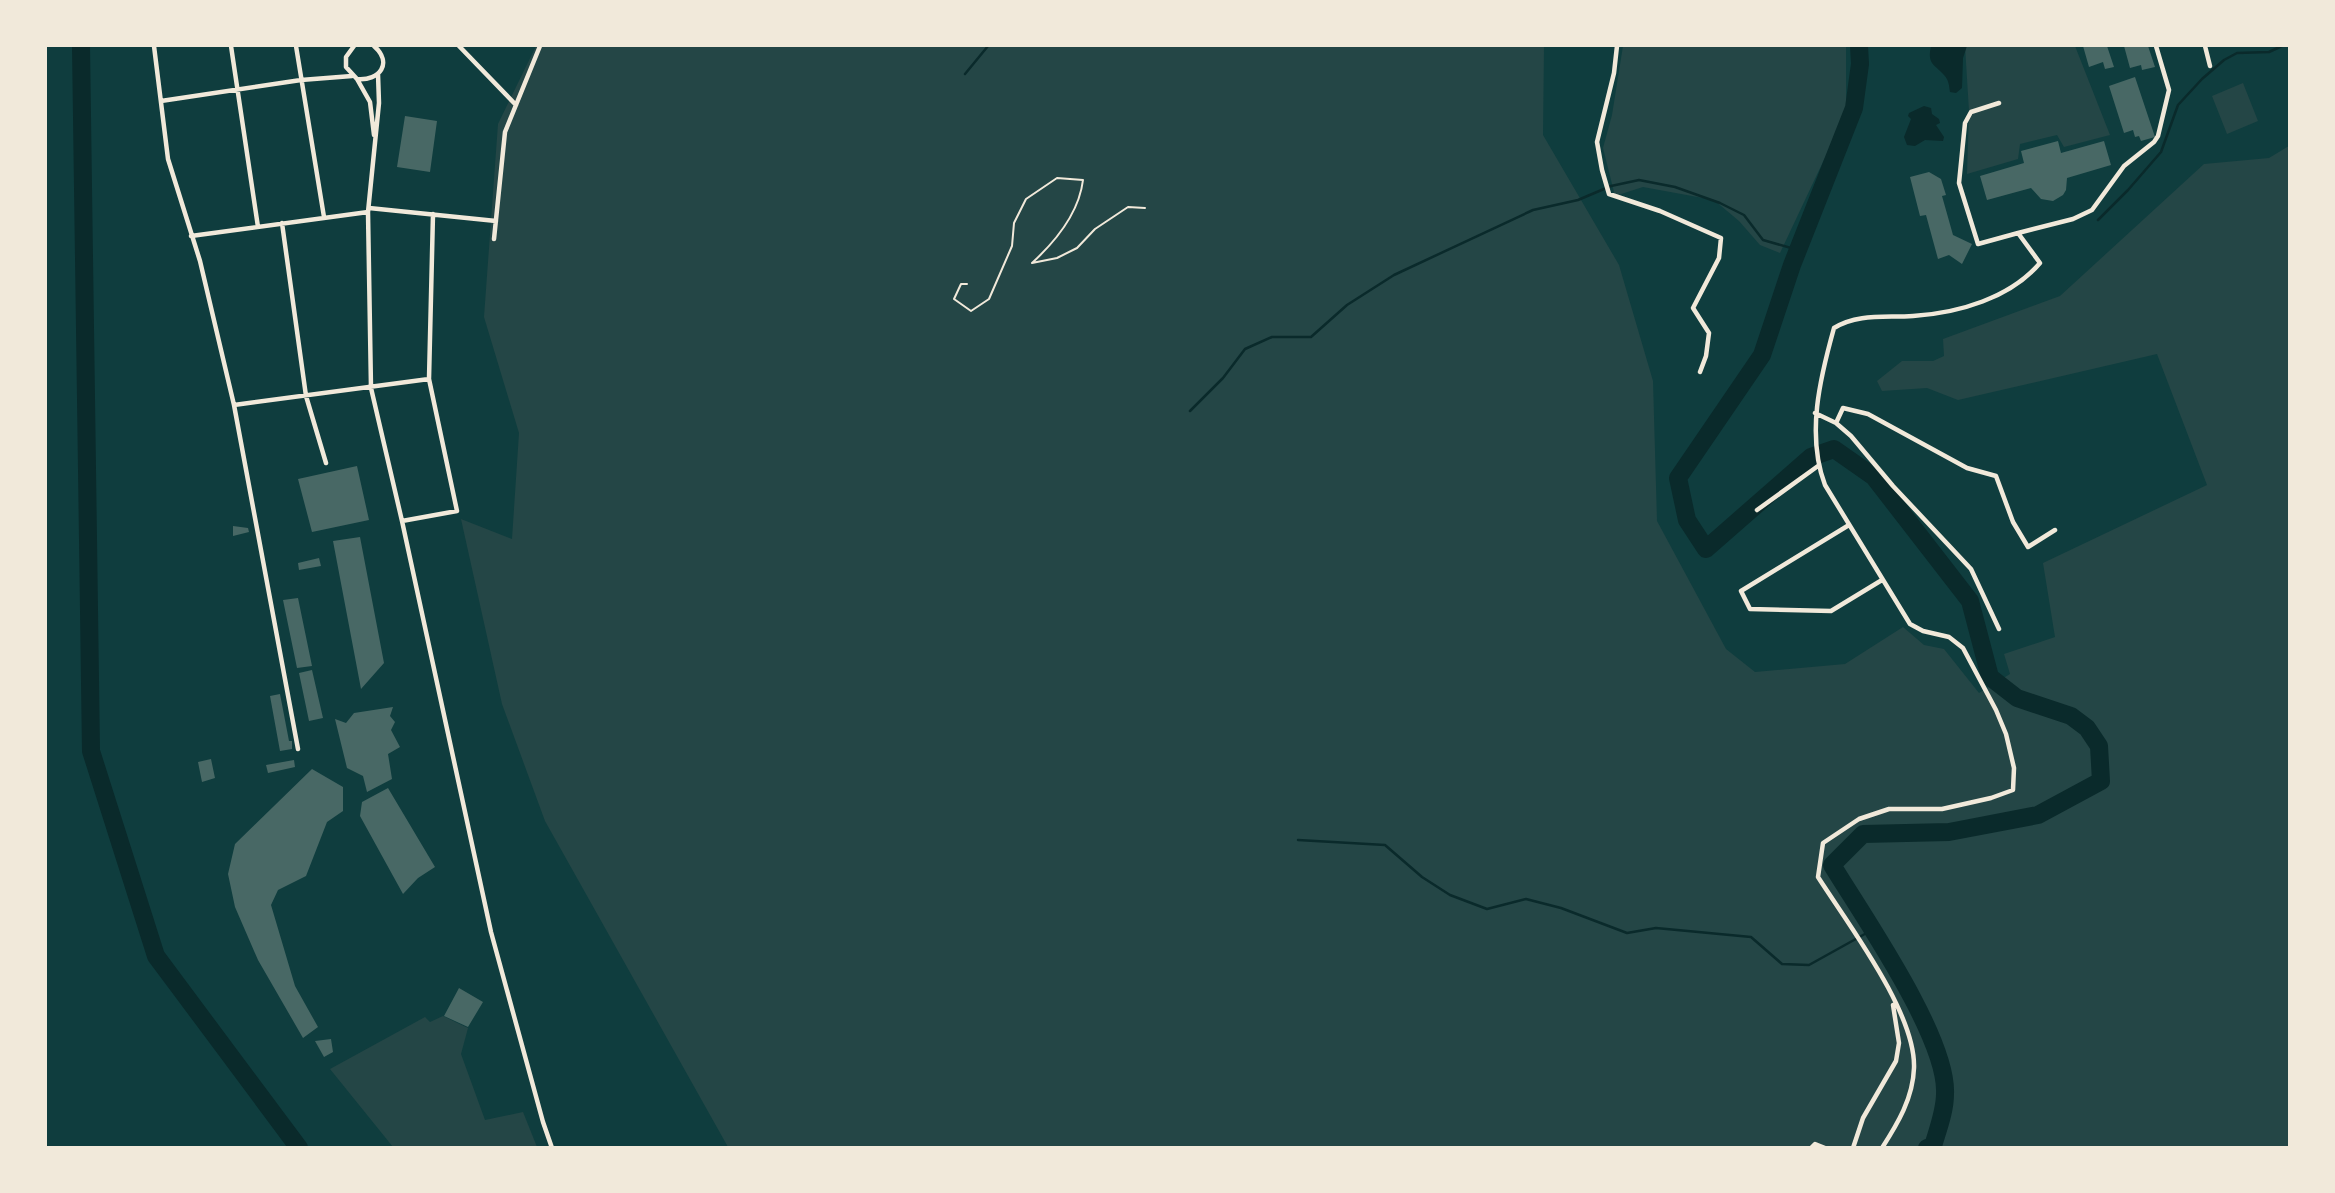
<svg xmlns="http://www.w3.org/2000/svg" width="2335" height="1193" font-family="'Fira Sans Condensed',sans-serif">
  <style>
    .green { fill: #244646 }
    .water { fill: #0a2a2b }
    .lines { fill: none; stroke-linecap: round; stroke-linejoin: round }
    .stream { stroke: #0a2a2b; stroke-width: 2.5 }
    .river { stroke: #0a2a2b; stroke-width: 18 }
    .building { fill: #486865 }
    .path { stroke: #f1e9da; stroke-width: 2 }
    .minor { stroke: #f1e9da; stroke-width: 4.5 }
  </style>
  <rect width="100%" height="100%" fill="#0f3d3e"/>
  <!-- green -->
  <path class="green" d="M 536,46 L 1544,46 L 1543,135 L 1619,265 L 1653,381 L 1657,521 L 1726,649 L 1755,672 L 1845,664 L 1903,627 L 1924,645 L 1944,649 L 1979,693 L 2010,674 L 2004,654 L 2055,637 L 2043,563 L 2207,485 L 2157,354 L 1958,400 L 1927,388 L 1882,391 L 1877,381 L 1902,361 L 1933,361 L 1944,356 L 1943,339 L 2060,296 L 2204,164 L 2269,158 L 2289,146 L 2289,1147 L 728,1147 L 545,821 L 502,704 L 461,519 L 512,539 L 519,433 L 484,317 L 498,124 Z
    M 1623,46 L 1846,46 L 1846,113 L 1780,253 L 1760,245 L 1739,221 L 1714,200 L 1643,187 L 1615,196 L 1603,148 L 1612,115 Z
    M 1965,46 L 2075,46 L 2110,135 L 2064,147 L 2057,135 L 2020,144 L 2018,159 L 1967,174 L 1969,111 Z
    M 2243,83 L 2258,121 L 2227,134 L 2212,96 Z
    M 443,1016 L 468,1028 L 461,1054 L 485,1120 L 523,1112 L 537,1147 L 393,1147 L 330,1069 L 425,1017 L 430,1022 Z"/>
  <!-- water -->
  <path class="water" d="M 1931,46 L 1967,46 L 1963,58 L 1962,88 L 1956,93 L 1950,92 C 1949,86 1949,80 1944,75 C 1934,64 1927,64 1931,46 Z
    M 1924,106 L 1931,108 L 1932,114 L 1939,119 L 1940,123 L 1936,125 L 1944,137 L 1943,141 L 1925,140 L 1915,146 L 1907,145 L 1904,137 L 1911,119 L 1908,116 L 1909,113 Z"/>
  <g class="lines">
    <!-- stream -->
    <path class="stream" d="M 965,74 L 988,46
      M 2098,220 L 2128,190 L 2161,152 L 2178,105 L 2202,79 L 2224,60 L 2237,53 L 2269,52 L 2282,46
      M 1190,411 L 1223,378 L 1245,349 L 1272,337 L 1311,337 L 1347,305 L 1394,275 L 1533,210 L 1578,200 L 1611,186 L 1639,180 L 1675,187 L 1720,203 L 1744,215 L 1763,240 L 1798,250
      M 1298,840 L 1385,845 L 1422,877 L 1450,895 L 1487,909 L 1526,899 L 1561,908 L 1627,933 L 1656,928 L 1751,937 L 1782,964 L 1809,965 L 1872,930"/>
    <!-- river -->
    <path class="river" d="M 81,46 L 91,751 L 156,956 L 299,1148
      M 1859,46 L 1860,64 L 1854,108 L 1792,265 L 1762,355 L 1678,478 L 1687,520 L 1706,549 L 1811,457 L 1834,449 L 1874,477 L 1970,601 L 1990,677 L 2017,698 L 2071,716 L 2087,728 L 2099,746 L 2101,781 L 2038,815 L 1949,832 L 1863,834 L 1832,865 C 1863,916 1948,1038 1945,1094 C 1945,1111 1938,1129 1933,1146 L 1927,1148"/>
  </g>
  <!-- building -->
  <path class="building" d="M 2083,46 L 2107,46 L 2114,67 L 2105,69 L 2103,62 L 2089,67 Z
    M 2124,46 L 2148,46 L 2155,67 L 2142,70 L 2141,65 L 2130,68 Z
    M 2135,77 L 2155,137 L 2141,141 L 2139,136 L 2135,137 L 2133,130 L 2124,133 L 2109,86 Z
    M 405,116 L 437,121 L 430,172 L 397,167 Z
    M 2058,141 L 2061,153 L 2104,141 L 2111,165 L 2067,178 L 2066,190 L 2063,195 L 2053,201 L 2041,199 L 2031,188 L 1987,200 L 1980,176 L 2024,163 L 2021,151 Z
    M 1929,172 L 1941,179 L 1946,195 L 1942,196 L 1953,235 L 1972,244 L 1962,264 L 1949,255 L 1938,259 L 1926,215 L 1920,216 L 1910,177 Z
    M 357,466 L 369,520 L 312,532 L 298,479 Z
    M 233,526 L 248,528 L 249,532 L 233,536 Z
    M 360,537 L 384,663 L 361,689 L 333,541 Z
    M 319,558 L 321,566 L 299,570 L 298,563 Z
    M 298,598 L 312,666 L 297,668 L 283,600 Z
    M 312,670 L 323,718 L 309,721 L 299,673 Z
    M 280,694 L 289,741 L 292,741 L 292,749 L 280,751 L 270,696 Z
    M 393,707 L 390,716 L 395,722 L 391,730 L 400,747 L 388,754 L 392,779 L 367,792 L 363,776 L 347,768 L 335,719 L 346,723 L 354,713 Z
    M 211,759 L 215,778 L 202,782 L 198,762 Z
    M 294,760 L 295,767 L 268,773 L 266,765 Z
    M 312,769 L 343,787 L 343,811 L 327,822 L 306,876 L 278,890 L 271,905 L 295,986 L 318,1027 L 303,1038 L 258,960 L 235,907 L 228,874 L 235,844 Z
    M 388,788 L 435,867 L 418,878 L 403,894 L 360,816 L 362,802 Z
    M 459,988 L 483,1002 L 468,1027 L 444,1016 Z
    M 331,1039 L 333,1052 L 324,1057 L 315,1041 Z"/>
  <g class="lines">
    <!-- path -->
    <path class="path" d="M 967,284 L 961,284 L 954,299 L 971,311 L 989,299 L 1012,246 L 1014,223 L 1026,199 L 1057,178 L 1083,180 C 1079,213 1056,241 1032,263 L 1057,258 L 1077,248 L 1095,229 L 1128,207 L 1145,208"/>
    <!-- minor -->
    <path class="minor" d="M 154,46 L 168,159 L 200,261 L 234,405 L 298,749
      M 231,46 L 258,227
      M 296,46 L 324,217
      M 354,46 L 346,57 L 346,67 L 357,79 C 380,81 393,63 374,46
      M 459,46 L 516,105
      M 1617,46 L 1614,73 L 1597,142 L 1602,170 L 1609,194 L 1660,211 L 1721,238 L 1719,258 L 1693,308 L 1709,333 L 1706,356 L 1700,372
      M 2205,46 L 2210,66
      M 378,74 L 379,103 L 368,212 L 371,388 L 402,521 L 491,932 L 543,1122 L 552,1148
      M 357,79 L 370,102 L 374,135
      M 161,101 L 301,80 L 352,76
      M 369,208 L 496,221
      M 282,223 L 306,396 L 326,463
      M 2018,233 L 2073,219 L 2092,210 L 2124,166 L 2154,142 L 2158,136 L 2169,90 L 2156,46
      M 191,236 L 368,212
      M 494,239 L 505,132 L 540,46
      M 234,405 L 429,379
      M 1815,413 L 1836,423 L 1843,408 L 1868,414 L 1967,468 L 1996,476 L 2013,522 L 2028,547 L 2055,530
      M 1836,423 L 1851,436 L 1893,486 L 1971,569 L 1999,629
      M 1757,510 L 1818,466
      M 402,521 L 457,511 L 429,379 L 433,214
      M 1849,525 L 1741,591 L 1750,609 L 1831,611 L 1882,580
      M 1811,1148 L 1815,1144 L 1825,1148
      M 1853,1148 L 1863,1118 L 1896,1061 L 1899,1043 L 1893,1005
      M 1882,1148 C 1898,1123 1913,1098 1914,1068 C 1916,1013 1848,924 1818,877 L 1823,843 L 1859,819 L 1889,809 L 1942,809 L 1991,798 L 2013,790 L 2014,768 L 2006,734 L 1996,710 L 1963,648 L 1949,637 L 1923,631 L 1910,624 L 1825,485 C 1806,435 1820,378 1834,328 C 1858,313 1886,318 1913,316 C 1959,313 2010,298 2040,263 L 2018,233 L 1978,244 L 1959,183 L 1965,123 L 1971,112 L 1999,103"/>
  </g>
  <!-- border -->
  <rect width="2335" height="1193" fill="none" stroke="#f1e9da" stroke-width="94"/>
</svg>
